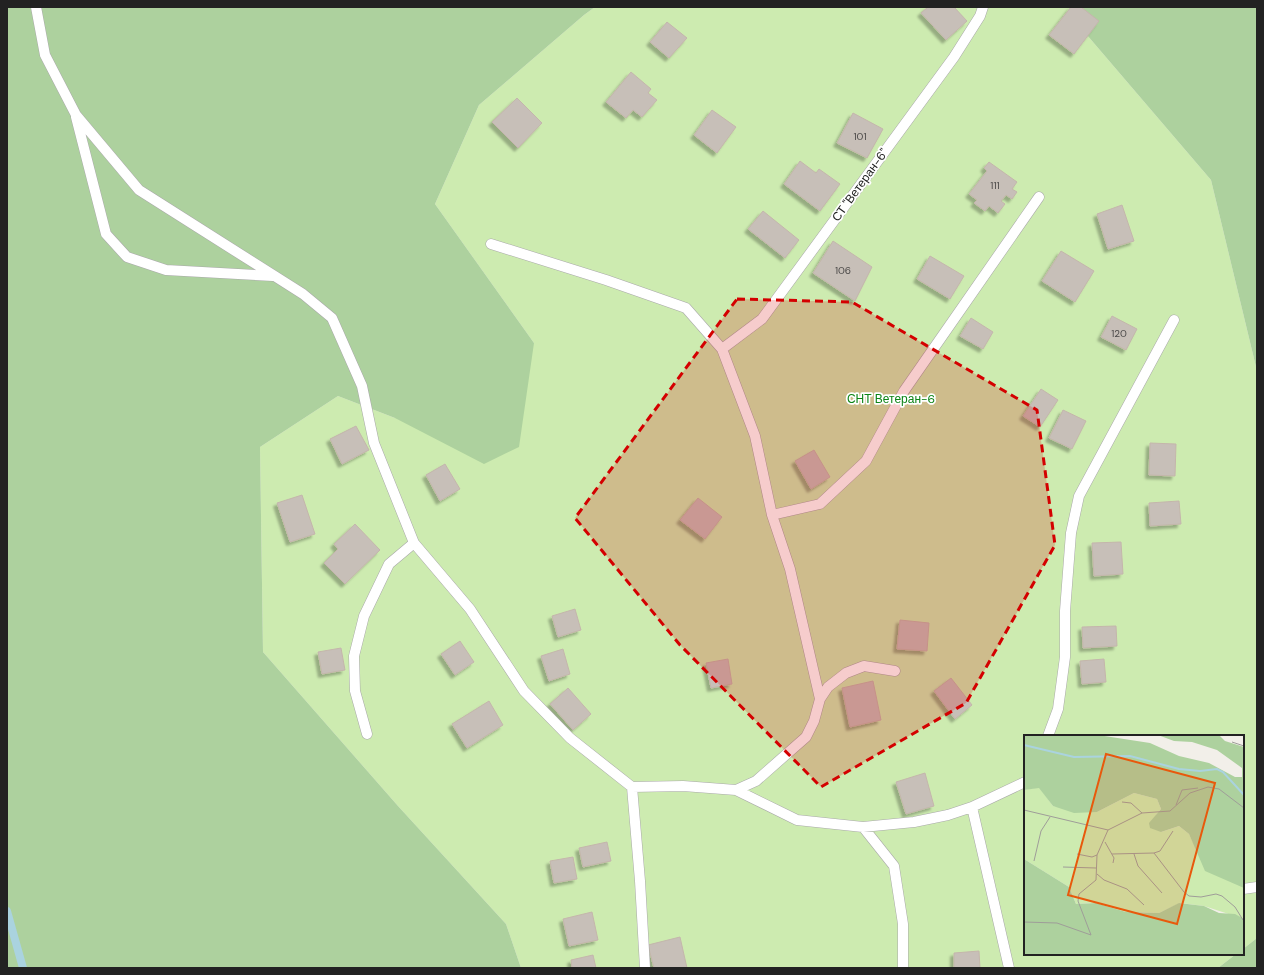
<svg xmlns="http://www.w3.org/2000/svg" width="1264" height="975" font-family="'DM Sans',sans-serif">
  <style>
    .grass { fill: #cdebb0 }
    .forest { fill: #add19e }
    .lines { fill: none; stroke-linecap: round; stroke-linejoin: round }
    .stream { stroke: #aad3df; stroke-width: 8 }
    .building { fill: #c7bfb8; stroke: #c4b6ab; filter: url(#shadow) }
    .lane-casing { stroke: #a9a9a9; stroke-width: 11 }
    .lane { stroke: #fff; stroke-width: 10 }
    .marked { fill: #d40000; fill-opacity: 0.2; stroke: #d40000; stroke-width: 3; stroke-dasharray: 8 5; stroke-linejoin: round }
    .labels { text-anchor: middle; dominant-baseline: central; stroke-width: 3.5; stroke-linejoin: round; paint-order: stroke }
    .number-label { font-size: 10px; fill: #4b4948 }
    .street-label { font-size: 12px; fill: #222; stroke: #fff }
    .park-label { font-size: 12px; fill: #0c8416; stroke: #fff }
    .inset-river { fill: none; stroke: #aad3df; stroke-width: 2 }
    .inset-road { fill: none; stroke: #9f9d99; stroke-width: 1 }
    .view { fill: #e8590c; fill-opacity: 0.15; stroke: #e8590c; stroke-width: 2 }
    .inset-edge { fill: none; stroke: #222; stroke-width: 2 }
  </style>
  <defs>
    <filter id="shadow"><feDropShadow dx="-3.5" dy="3.5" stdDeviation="1" flood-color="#0004"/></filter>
  </defs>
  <rect width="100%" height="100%" fill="#f2efe9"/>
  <!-- grass -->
  <path class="grass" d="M 595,7 L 1078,7 L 1081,28 L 1211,180 L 1257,371 L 1257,938 L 1243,949 L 1243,736 L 1025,736 L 1025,954 L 1236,954 L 1218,968 L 521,968 L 506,924 L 398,806 L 263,652 L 260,447 L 338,396 L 395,418 L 534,343 L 435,204 L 479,105 L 584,15 Z"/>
  <!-- forest -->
  <path class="forest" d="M 7,7 L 595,7 L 584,15 L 479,105 L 435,204 L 534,343 L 519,447 L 484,464 L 395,418 L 338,396 L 260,447 L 263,652 L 398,806 L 506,924 L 521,968 L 7,968 Z
    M 1078,7 L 1257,7 L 1257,371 L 1211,180 L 1081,28 Z
    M 1257,938 L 1257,968 L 1218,968 L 1236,954 L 1243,954 L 1243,949 Z"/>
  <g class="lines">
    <!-- stream -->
    <path class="stream" d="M 7,911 L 23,968"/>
  </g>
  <!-- building -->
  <path class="building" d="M 928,7 L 954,7 L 967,21 L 946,40 L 921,13 Z
    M 1071,7 L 1081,7 L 1099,21 L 1074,54 L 1049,35 Z
    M 667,22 L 687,38 L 669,58 L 650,42 Z
    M 631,72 L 651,89 L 648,93 L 657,100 L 642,117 L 633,110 L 626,118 L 606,102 Z
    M 517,98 L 542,123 L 518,148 L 492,122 Z
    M 712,110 L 736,127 L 717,153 L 694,135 Z
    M 853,113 L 883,129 L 867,158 L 837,143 Z
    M 800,161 L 816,173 L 819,169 L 840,184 L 820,211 L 784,184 Z
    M 989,162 L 1017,182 L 1012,189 L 1017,192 L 1012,199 L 1006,195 L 1001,201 L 1005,204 L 998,213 L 989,206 L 985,211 L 974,203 L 977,200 L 969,194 L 987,171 L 984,168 Z
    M 1122,205 L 1134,241 L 1108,249 L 1097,214 Z
    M 763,211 L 799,240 L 785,258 L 748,229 Z
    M 833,241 L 872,267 L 855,301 L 813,273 Z
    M 1061,251 L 1094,271 L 1075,302 L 1042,281 Z
    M 930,256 L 964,276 L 950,299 L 917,279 Z
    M 1112,316 L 1137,329 L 1126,350 L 1101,337 Z
    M 971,318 L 993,332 L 983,349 L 960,336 Z
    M 1041,389 L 1058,400 L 1040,427 L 1023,416 Z
    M 1063,410 L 1086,421 L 1072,449 L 1049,438 Z
    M 356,426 L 369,450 L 342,464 L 330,439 Z
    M 1150,443 L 1176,444 L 1175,476 L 1149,475 Z
    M 814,450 L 830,477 L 811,489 L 795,461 Z
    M 445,464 L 460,489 L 440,501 L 426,475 Z
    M 302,495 L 315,534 L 290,542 L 277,503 Z
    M 698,498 L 722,517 L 705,539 L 680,520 Z
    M 1179,501 L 1181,524 L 1150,526 L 1149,503 Z
    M 355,524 L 380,550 L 345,584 L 324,563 L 338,549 L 334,544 Z
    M 1121,542 L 1123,574 L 1094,576 L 1092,543 Z
    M 575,609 L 581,630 L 558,637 L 552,616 Z
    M 900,620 L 929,623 L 927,651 L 897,649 Z
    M 1116,626 L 1117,646 L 1083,648 L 1082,627 Z
    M 460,641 L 474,662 L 455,675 L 441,654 Z
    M 341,648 L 345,670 L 322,674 L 318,652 Z
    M 563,649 L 570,674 L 549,681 L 541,656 Z
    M 728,659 L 732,684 L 711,688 L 706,663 Z
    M 1104,659 L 1106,682 L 1082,684 L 1080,661 Z
    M 951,678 L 972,705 L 955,719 L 934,691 Z
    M 873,681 L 881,720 L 850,727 L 842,688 Z
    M 568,688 L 591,714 L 573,730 L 550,704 Z
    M 489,701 L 503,725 L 467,748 L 452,724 Z
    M 925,773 L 934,806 L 906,814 L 896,782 Z
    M 607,842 L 611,861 L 583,867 L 579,848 Z
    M 573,857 L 577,879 L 554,883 L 550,861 Z
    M 592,912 L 598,940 L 569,946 L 563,919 Z
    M 680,937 L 687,968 L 654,968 L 648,945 Z
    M 979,951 L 980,968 L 954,968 L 954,953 Z
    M 593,955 L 596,968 L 572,968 L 571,960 Z"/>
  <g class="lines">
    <defs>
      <path id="lane" d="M 36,7 L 45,55 L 76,115 L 139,190 L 303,294 L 332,318 L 362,386 L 374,443 L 414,543 L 470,609 L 524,691 L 570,738 L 632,787 L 640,881 L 645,968
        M 76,117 L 106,234 L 127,257 L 166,270 L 273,276
        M 491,244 L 606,280 L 686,308 L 722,349 L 755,436 L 772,515 L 790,569 L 820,699
        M 722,349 L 762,319 L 954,57 L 980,16 L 983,7
        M 772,515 L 820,504 L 866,461 L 904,391 L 1039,197
        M 367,734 L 355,691 L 354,656 L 364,616 L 389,564 L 414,543
        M 1048,736 L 1058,709 L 1065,657 L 1065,611 L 1071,533 L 1079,496 L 1174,320
        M 632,787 L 683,786 L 736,790 L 797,820 L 863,827 L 914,822 L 948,815 L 972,807 L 1025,782
        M 736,790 L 756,781 L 806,737 L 814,721 L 820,699 L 828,687 L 846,673 L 864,666 L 895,671
        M 972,807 L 1009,968
        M 863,827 L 894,866 L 903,924 L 903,968
        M 1243,889 L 1257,887"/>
    </defs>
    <!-- lane casing -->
    <use href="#lane" class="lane-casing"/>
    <!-- lane -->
    <use href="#lane" class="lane"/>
  </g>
  <!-- marked area -->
  <path class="marked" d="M 737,299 L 852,302 L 1037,410 L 1055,545 L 966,703 L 821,787 L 680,645 L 575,518 Z"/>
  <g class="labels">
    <!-- number labels -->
    <g class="number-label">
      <text x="860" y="136">101</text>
      <text x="995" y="185">111</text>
      <text x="843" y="270">106</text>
      <text x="1119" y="333">120</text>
    </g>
    <!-- street labels -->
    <g class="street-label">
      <text transform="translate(860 185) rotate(-54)">СТ "Ветеран-6"</text>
    </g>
    <!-- park labels -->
    <g class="park-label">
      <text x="891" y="399">СНТ Ветеран-6</text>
    </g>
  </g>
  <!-- overview -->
  <g transform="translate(1024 735)">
    <rect width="220" height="220" fill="#f2efe9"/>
    <path d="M 15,52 L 29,71 L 73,77 L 110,58 L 133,64 L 137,74 L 132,80 L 137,97 L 155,91 L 165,99 L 172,113 L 220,153 L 220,184 L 180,171 L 156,168 L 135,178 L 102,177 L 72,168 L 52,169 L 45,152 L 0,124 L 0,55 Z" fill="#cdebb0"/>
    <path d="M 0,0 L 74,0 L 126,8 L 155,21 L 185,28 L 211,42 L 218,42 L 218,33 L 193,15 L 168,7 L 150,6 L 134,0 L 195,0 L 201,6 L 220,12 L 220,153 L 181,136 L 165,99 L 155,91 L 137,97 L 126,93 L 125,88 L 137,74 L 133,64 L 110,58 L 73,77 L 50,78 L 29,71 L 15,53 L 0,55 ZM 0,124 L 45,152 L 52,169 L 72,168 L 102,177 L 135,178 L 155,168 L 180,171 L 195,178 L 211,179 L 220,184 L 220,220 L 0,220 Z" fill="#add19e"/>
    <path class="inset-river" d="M 0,10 L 50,22 L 106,21 L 155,34 L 176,36 L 193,34 L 199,37 L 220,60"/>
    <path class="inset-road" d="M 208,7 L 220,11M 98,67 L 107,68 L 118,78M 152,70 L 158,55 L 174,53M 0,75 L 84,95 L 118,78 L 146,76 L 166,58 L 184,52 L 195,54 L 220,73M 81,107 L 90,123 L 89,128M 130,118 L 160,157 L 165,161 L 177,162 L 192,159 L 198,161 L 211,172 L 219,185M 53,119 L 68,122 L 73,120M 88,119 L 130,118 L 136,116 L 149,96M 110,119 L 114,131 L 138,158M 10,126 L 17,96 L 26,82M 39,132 L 72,133M 73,139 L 80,145 L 103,154 L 120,170M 0,187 L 33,188 L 67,200 L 54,166 L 55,159 L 72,145 L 73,120 L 84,95"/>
    <path class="view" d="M 82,19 L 191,48 L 153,189 L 44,160 Z"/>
    <rect width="220" height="220" class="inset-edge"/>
  </g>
  <!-- border -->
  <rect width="1264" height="975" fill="none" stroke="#222222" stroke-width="16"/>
</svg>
